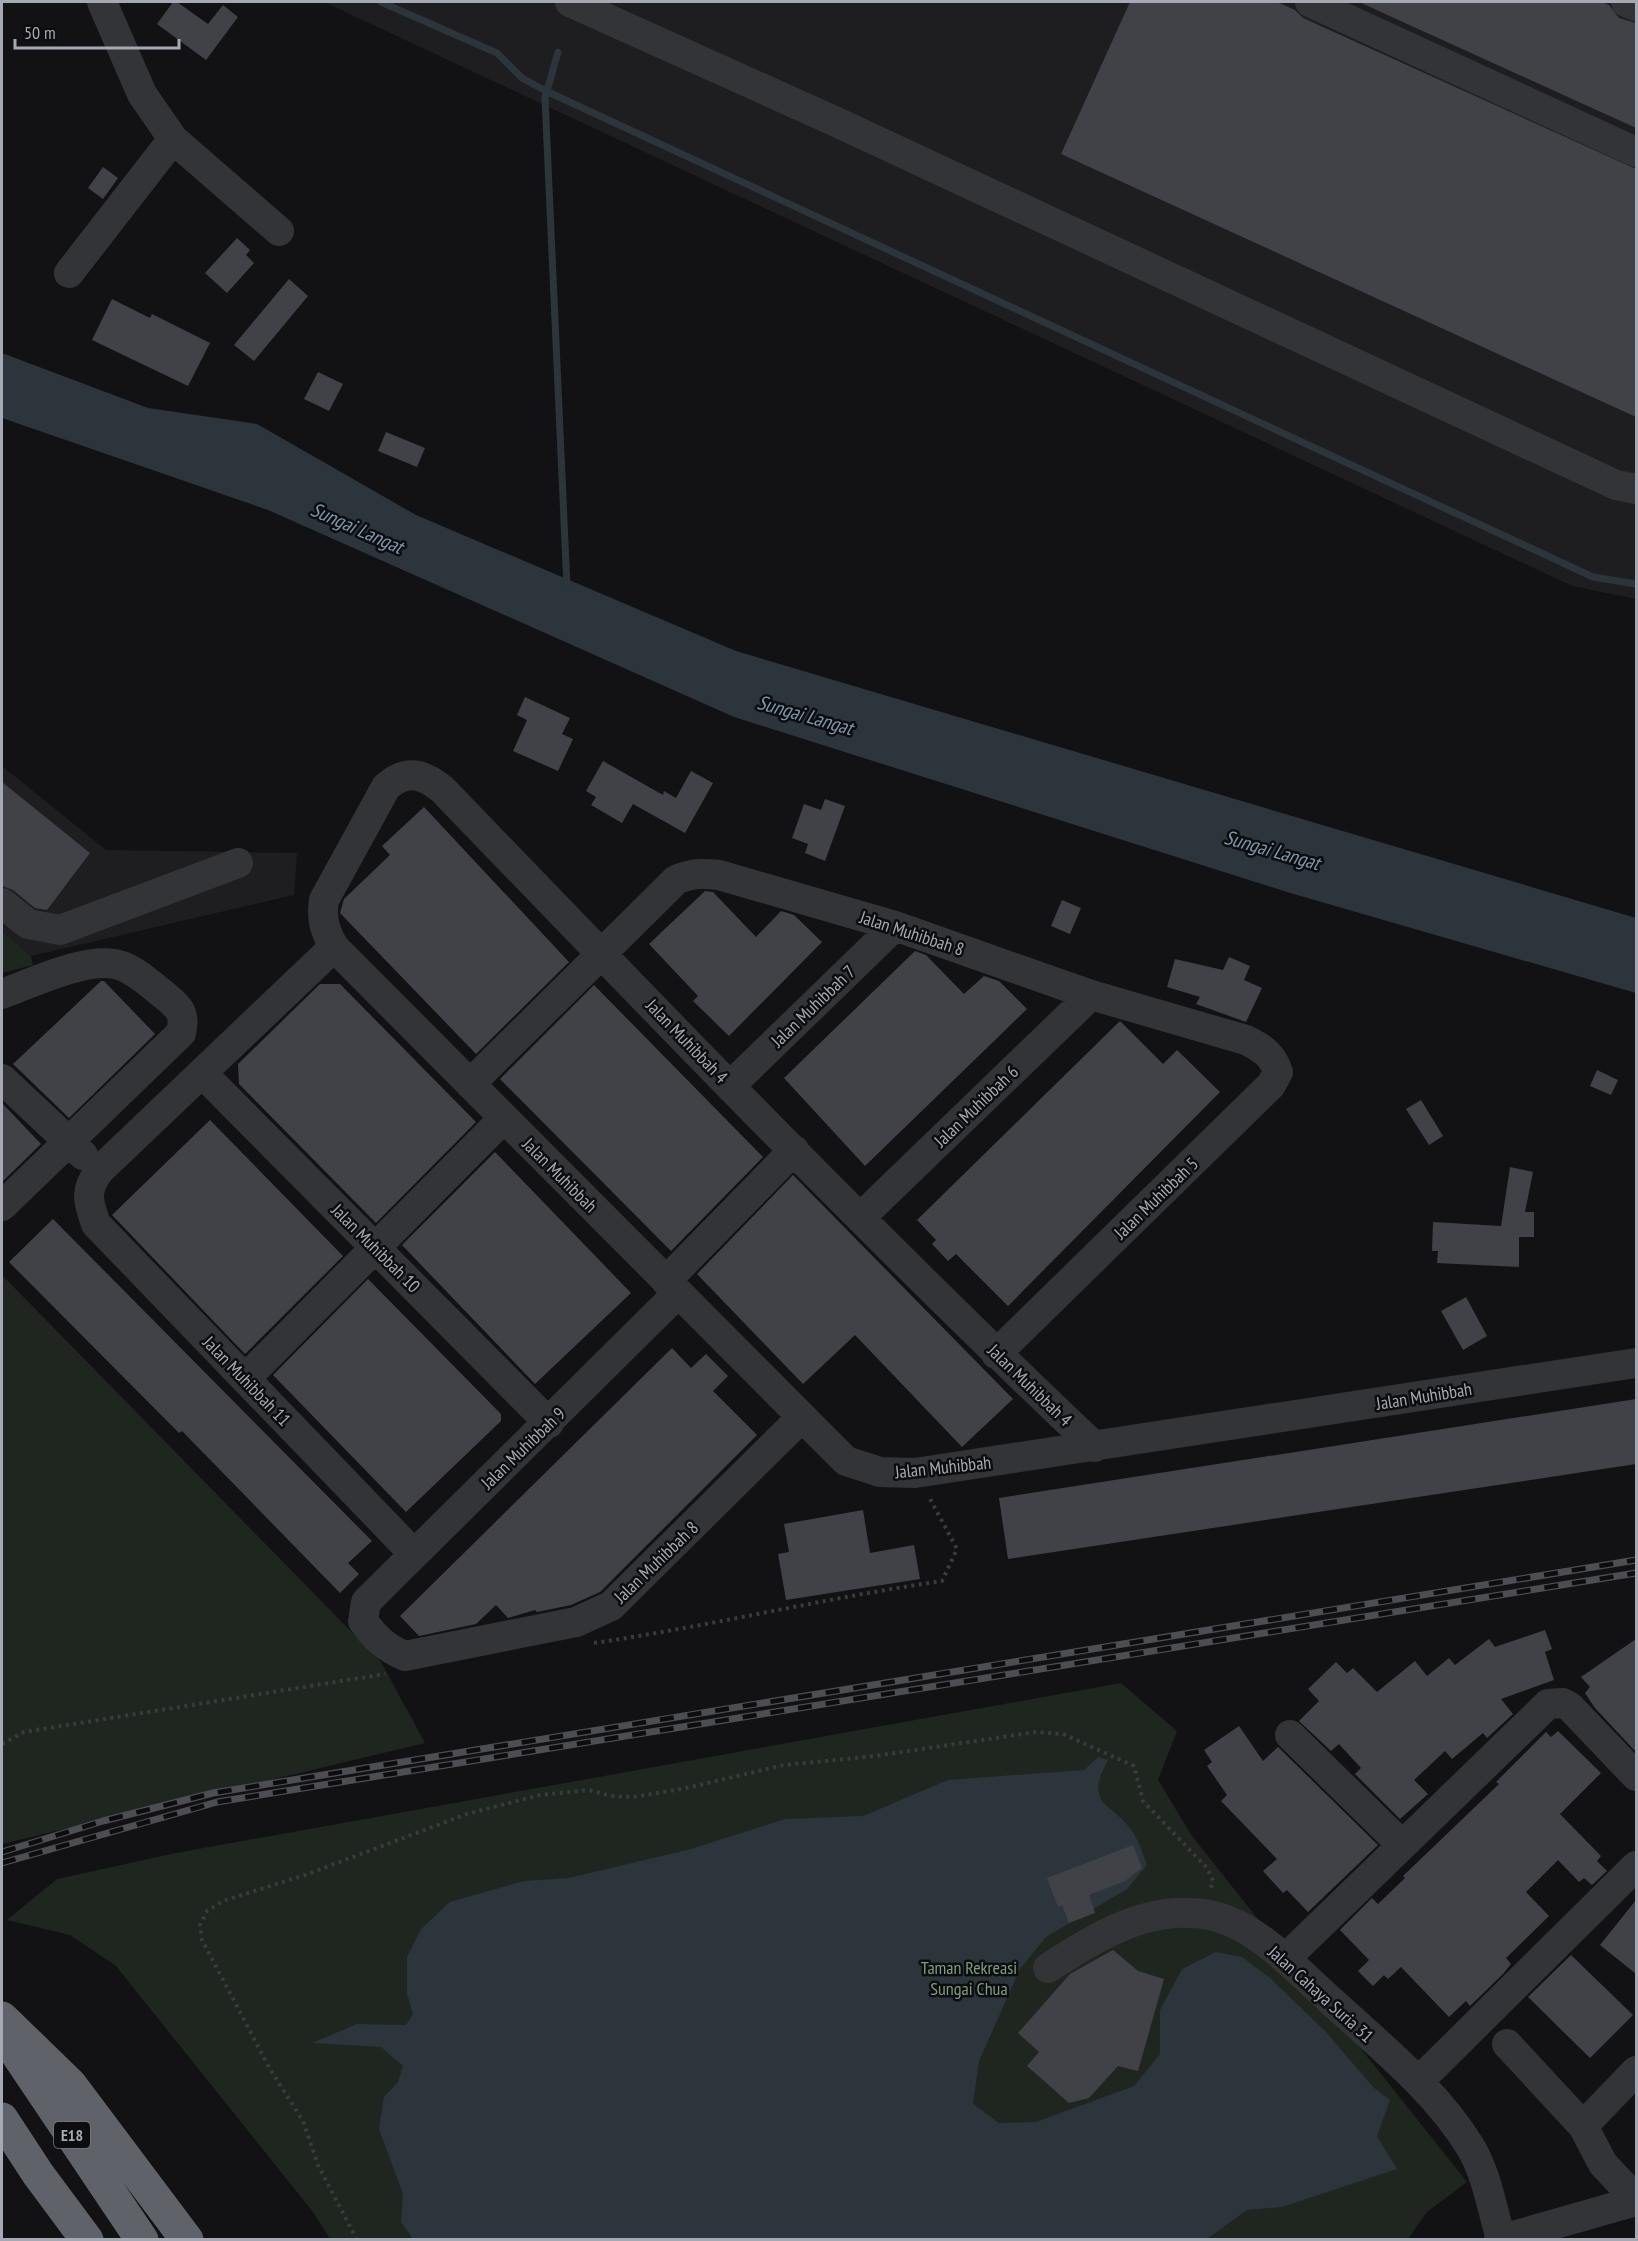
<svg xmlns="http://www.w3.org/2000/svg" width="1638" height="2241" font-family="'PT Sans Narrow',sans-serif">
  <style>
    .built { fill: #1e1e21 }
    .green { fill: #1f261f }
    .water { fill: #2c353b }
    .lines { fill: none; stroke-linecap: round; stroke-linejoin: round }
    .stream { stroke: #2c353b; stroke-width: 7 }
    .building { fill: #414247 }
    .path { stroke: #393b3f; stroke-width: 4; stroke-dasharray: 3 4.5; stroke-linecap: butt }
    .minor { stroke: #333438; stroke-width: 30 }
    .highway { stroke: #606269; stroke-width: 33 }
    .rail-casing { stroke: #4c4e53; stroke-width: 7 }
    .rail { stroke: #0d0d0f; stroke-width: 4.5; stroke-dasharray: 14; stroke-linecap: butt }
    .labels { text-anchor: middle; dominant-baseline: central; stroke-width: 5; stroke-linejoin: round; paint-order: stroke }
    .shield { fill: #0d0d0f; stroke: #777a82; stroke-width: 1.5 }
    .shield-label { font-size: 16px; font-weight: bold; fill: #a4a9b3 }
    .street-label { font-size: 18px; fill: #a4a9b3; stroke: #0d0d0f }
    .park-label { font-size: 18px; fill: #7c9e7e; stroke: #0d0d0f }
    .water-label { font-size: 20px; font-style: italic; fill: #7d97ad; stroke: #0d0d0f }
  </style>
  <rect width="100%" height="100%" fill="#121214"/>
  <!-- built -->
  <path class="built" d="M 324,2 L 1636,2 L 1636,599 L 1572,586 Z
    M 2,766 L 106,850 L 297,853 L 294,895 L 31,956 L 2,931 Z"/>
  <!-- green -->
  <path class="green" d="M 2,931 L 31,956 L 33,965 L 2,973 Z
    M 2,1275 L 381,1662 L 425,1743 L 2,1844 Z
    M 1121,1683 L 1177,1731 L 1158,1780 L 1192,1836 L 1467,2182 L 1427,2212 L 1408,2239 L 330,2239 L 313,2212 L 116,1966 L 70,1935 L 7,1920 L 57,1879 L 176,1853 Z"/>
  <!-- water -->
  <path class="water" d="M 2,353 L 148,408 L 257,424 L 416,515 L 736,651 L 1636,918 L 1636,993 L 1287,892 L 734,717 L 268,510 L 2,418 Z
    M 1098,1757 L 1108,1760 C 1082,1808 1114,1801 1134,1834 C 1140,1843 1143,1855 1147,1865 L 1127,1889 L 1046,1937 L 1020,1969 L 979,2061 L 973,2104 L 999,2123 L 1036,2122 L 1134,2086 L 1160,2054 L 1160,2010 L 1182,1969 L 1216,1952 L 1242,1957 L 1270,1978 L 1326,2032 L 1373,2087 L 1390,2100 L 1377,2136 L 1397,2169 L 1282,2207 L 1247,2210 L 1207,2239 L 413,2239 L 401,2222 L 403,2194 L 379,2129 L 384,2097 L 398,2082 L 403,2066 L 381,2047 L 312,2043 L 357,2024 L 406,2025 L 413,2014 L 407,1994 L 407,1957 L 421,1929 L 450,1902 L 524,1881 L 569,1878 L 691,1849 L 785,1819 L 863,1816 L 948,1780 L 1084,1770 Z"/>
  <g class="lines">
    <!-- stream -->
    <path class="stream" d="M 381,2 L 497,53 L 522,78 L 546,91 L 1593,577 L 1636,584
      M 558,52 L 545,98 L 567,587"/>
  </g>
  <!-- building -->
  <path class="building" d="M 173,2 L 177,2 L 208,24 L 223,5 L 238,17 L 206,60 L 157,24 Z
    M 1130,2 L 1277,2 L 1295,10 L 1303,18 L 1636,169 L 1636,417 L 1061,154 Z
    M 1359,2 L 1602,2 L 1609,5 L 1619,18 L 1636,23 L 1636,128 Z
    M 103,167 L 118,178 L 103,199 L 88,188 Z
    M 237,238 L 250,250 L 246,255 L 254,263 L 227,293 L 205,273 Z
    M 289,279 L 308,296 L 254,361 L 234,345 Z
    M 112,299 L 150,318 L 152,314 L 210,343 L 188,386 L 92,340 Z
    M 318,372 L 343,384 L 329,411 L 304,399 Z
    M 386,432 L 425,448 L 417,467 L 378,451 Z
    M 525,697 L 570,718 L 562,734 L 573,739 L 558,771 L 513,751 L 527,720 L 517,715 Z
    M 603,761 L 663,795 L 664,791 L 676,798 L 691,771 L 713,783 L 685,833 L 633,804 L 622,823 L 591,805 L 596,797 L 586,791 Z
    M 2,782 L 90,853 L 47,910 L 35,908 L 13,890 L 2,886 Z
    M 825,799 L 845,806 L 825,861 L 805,853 L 808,844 L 792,838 L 804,804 L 821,810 Z
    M 424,807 L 569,962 L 476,1054 L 340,913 L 344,899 L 390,855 L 382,846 Z
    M 705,891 L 713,892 L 756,937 L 781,911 L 794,915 L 822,942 L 729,1036 L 693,1001 L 698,996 L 649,944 Z
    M 1062,900 L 1081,908 L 1070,934 L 1051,926 Z
    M 915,951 L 926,955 L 964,994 L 984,976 L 999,981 L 1027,1009 L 865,1166 L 784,1078 Z
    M 1229,957 L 1250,966 L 1244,980 L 1262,988 L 1246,1022 L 1196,1004 L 1200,997 L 1167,987 L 1175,959 L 1223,970 Z
    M 101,981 L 104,981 L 155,1034 L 69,1118 L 13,1064 Z
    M 320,984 L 340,984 L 476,1122 L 376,1223 L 239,1084 L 238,1064 Z
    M 594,985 L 763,1157 L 671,1251 L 500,1079 Z
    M 1120,1021 L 1163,1064 L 1177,1050 L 1220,1092 L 1008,1306 L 956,1254 L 948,1261 L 932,1244 L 936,1240 L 917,1220 Z
    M 1597,1070 L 1618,1080 L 1611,1095 L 1590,1086 Z
    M 1421,1100 L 1443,1136 L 1429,1145 L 1406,1109 Z
    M 2,1103 L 41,1144 L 2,1182 Z
    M 210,1120 L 343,1256 L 245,1354 L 112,1215 Z
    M 495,1152 L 631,1293 L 535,1384 L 402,1245 Z
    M 1510,1167 L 1533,1172 L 1525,1212 L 1534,1212 L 1534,1237 L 1519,1237 L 1519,1267 L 1437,1263 L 1438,1251 L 1432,1251 L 1433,1222 L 1501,1226 Z
    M 793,1175 L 1013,1399 L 962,1447 L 855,1335 L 803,1384 L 697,1274 Z
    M 53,1219 L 372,1541 L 348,1563 L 359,1574 L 340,1593 L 182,1431 L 179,1433 L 9,1262 Z
    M 368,1279 L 501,1414 L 501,1421 L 406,1512 L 273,1375 Z
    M 1466,1297 L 1487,1336 L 1463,1350 L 1441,1311 Z
    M 672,1348 L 691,1368 L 706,1354 L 728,1376 L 713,1391 L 757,1435 L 600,1592 L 571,1605 L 537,1612 L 535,1610 L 508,1618 L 496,1605 L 476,1624 L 419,1636 L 400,1616 Z
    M 1636,1399 L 1636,1464 L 1008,1559 L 999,1498 Z
    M 863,1510 L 870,1553 L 914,1545 L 920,1579 L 786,1600 L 778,1554 L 789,1552 L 784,1524 Z
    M 1545,1630 L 1552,1649 L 1545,1652 L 1554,1680 L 1501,1699 L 1513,1714 L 1487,1738 L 1483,1733 L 1452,1759 L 1445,1751 L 1414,1780 L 1428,1794 L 1400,1819 L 1355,1774 L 1361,1768 L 1339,1744 L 1331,1751 L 1299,1721 L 1319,1701 L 1308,1689 L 1336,1662 L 1347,1673 L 1353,1668 L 1377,1692 L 1415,1661 L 1427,1676 L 1449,1658 L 1455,1665 L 1489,1639 L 1495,1647 Z
    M 1636,1639 L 1636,1752 L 1595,1708 L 1585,1693 L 1590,1687 L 1581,1677 Z
    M 1239,1726 L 1263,1761 L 1278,1747 L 1378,1845 L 1308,1912 L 1287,1890 L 1283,1893 L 1263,1871 L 1277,1859 L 1221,1801 L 1227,1795 L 1207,1766 L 1212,1762 L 1204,1750 Z
    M 1558,1731 L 1601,1773 L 1560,1814 L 1601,1856 L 1597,1861 L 1607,1871 L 1592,1885 L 1584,1878 L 1579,1882 L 1558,1860 L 1526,1892 L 1549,1916 L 1506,1958 L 1511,1964 L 1503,1974 L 1470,2006 L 1466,2001 L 1449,2017 L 1401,1967 L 1388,1979 L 1384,1975 L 1373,1986 L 1358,1971 L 1369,1960 L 1340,1930 L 1372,1898 L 1378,1904 L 1405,1878 L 1403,1876 L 1499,1784 L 1496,1782 L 1546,1732 L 1551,1737 Z
    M 1133,1845 L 1142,1868 L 1125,1881 L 1089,1895 L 1095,1913 L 1069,1923 L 1062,1905 L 1058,1907 L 1047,1878 Z
    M 1636,1900 L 1636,1974 L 1600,1945 Z
    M 1113,1950 L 1138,1971 L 1164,1979 L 1138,2071 L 1118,2066 L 1089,2098 L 1069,2103 L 1027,2066 L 1039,2052 L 1018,2033 L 1070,1974 Z
    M 1571,1955 L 1633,2015 L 1590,2058 L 1528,1997 Z"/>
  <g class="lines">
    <!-- path -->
    <path class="path" d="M 594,1643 C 711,1626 825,1598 942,1581 L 957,1549 L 929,1497
      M 2,1744 L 24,1732 L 385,1674
      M 357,2240 L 318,2165 L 303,2121 L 270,2069 L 202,1940 L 200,1925 L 207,1911 L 223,1901 L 305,1875 L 467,1814 L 540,1795 L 589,1790 L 611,1796 L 633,1797 L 682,1789 L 784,1765 L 875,1756 L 1036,1732 L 1063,1734 L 1134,1766 L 1143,1801 L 1207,1868 L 1213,1881 L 1210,1891"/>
    <!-- minor -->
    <path class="minor" d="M 102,2 L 142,94 L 173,139 L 279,231
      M 570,2 L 832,120 L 1616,485 L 1636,489
      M 1310,2 L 1636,152
      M 1626,2 L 1636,6
      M 69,273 L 173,139
      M 2,903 L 28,924 L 60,930 L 238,863
      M 334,947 L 100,1170 C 84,1190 88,1202 96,1224 L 414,1554
      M 2,994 C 32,983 91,954 122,966 C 138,972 151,985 164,995 C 179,1007 186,1013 181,1033 L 2,1206
      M 202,1073 L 549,1423
      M 2,1079 L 83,1155
      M 470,1084 L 676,880 C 691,873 702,873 719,875 L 895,926 L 1091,995 L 1246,1040 C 1262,1048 1272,1054 1278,1072 L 1271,1085 L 996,1354
      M 730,1086 L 895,926
      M 861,1217 L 1091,995
      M 666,1281 L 794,1150
      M 678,1293 L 366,1602 L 363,1621 C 375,1638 386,1648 405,1656 L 576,1622 L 611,1606 L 802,1417
      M 245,1379 L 504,1118
      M 1095,1447 C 871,1235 656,1011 442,789 C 422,773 406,769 386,787 L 324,900 C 321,919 325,931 334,947 L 846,1461 L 880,1472 L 915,1473 L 1636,1363
      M 1290,1735 L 1402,1845
      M 1285,1959 L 1548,1704 L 1563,1703 L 1570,1707 L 1636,1776
      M 1048,1968 C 1089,1941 1139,1910 1190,1913 C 1201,1913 1216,1916 1226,1920 C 1263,1933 1301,1974 1330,2000 C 1380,2046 1436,2090 1471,2148 C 1487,2175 1492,2209 1501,2239
      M 1507,2044 L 1583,2126 L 1603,2164 L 1636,2199
      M 1419,2081 L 1636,1866
      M 1583,2126 L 1636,2071
      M 1499,2240 L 1636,2201"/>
    <!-- highway -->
    <path class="highway" d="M 2,2018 L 70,2084 L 187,2240
      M 13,2048 L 142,2240
      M 2,2119 L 38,2174 L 87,2240"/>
    <defs>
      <path id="rail" d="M 2,1852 L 103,1821 L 213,1793 L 1636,1560
        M 2,1863 L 217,1802 L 1636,1573"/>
    </defs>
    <!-- rail casing -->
    <use href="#rail" class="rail-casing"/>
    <!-- rail -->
    <use href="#rail" class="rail"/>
  </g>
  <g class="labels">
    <!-- shield labels -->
    <rect class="shield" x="54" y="2122" width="36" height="26" rx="4.5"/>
    <g class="shield-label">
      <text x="72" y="2135">E18</text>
    </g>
    <!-- street labels -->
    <g class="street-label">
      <text transform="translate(912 933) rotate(18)">Jalan Muhibbah 8</text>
      <text transform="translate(813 1006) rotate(-44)">Jalan Muhibbah 7</text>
      <text transform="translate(687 1041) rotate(46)">Jalan Muhibbah 4</text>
      <text transform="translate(976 1106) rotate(-44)">Jalan Muhibbah 6</text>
      <text transform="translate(560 1175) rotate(45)">Jalan Muhibbah</text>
      <text transform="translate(1156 1198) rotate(-44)">Jalan Muhibbah 5</text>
      <text transform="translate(376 1248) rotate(45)">Jalan Muhibbah 10</text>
      <text transform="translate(247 1381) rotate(46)">Jalan Muhibbah 11</text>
      <text transform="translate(1030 1385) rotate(44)">Jalan Muhibbah 4</text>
      <text transform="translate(1424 1396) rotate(-9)">Jalan Muhibbah</text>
      <text transform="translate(523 1448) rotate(-44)">Jalan Muhibbah 9</text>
      <text transform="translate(943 1467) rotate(-6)">Jalan Muhibbah</text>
      <text transform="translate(656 1562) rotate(-44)">Jalan Muhibbah 8</text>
      <text transform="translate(1321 1994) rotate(42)">Jalan Cahaya Suria 31</text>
    </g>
    <!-- park labels -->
    <g class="park-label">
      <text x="969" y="1967">Taman Rekreasi<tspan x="969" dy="21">Sungai Chua</tspan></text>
    </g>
    <!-- water labels -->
    <g class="water-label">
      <text transform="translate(357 528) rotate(24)">Sungai Langat</text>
      <text transform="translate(805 715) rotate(16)">Sungai Langat</text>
      <text transform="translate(1272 850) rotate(16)">Sungai Langat</text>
    </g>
  </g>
  <!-- border -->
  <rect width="1638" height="2241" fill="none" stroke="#a4a9b3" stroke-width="6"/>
  <!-- scale -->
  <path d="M15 39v9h164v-9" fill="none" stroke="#a4a9b3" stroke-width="3"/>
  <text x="24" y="39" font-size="18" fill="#a4a9b3" stroke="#0d0d0f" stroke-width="4.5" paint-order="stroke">50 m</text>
</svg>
